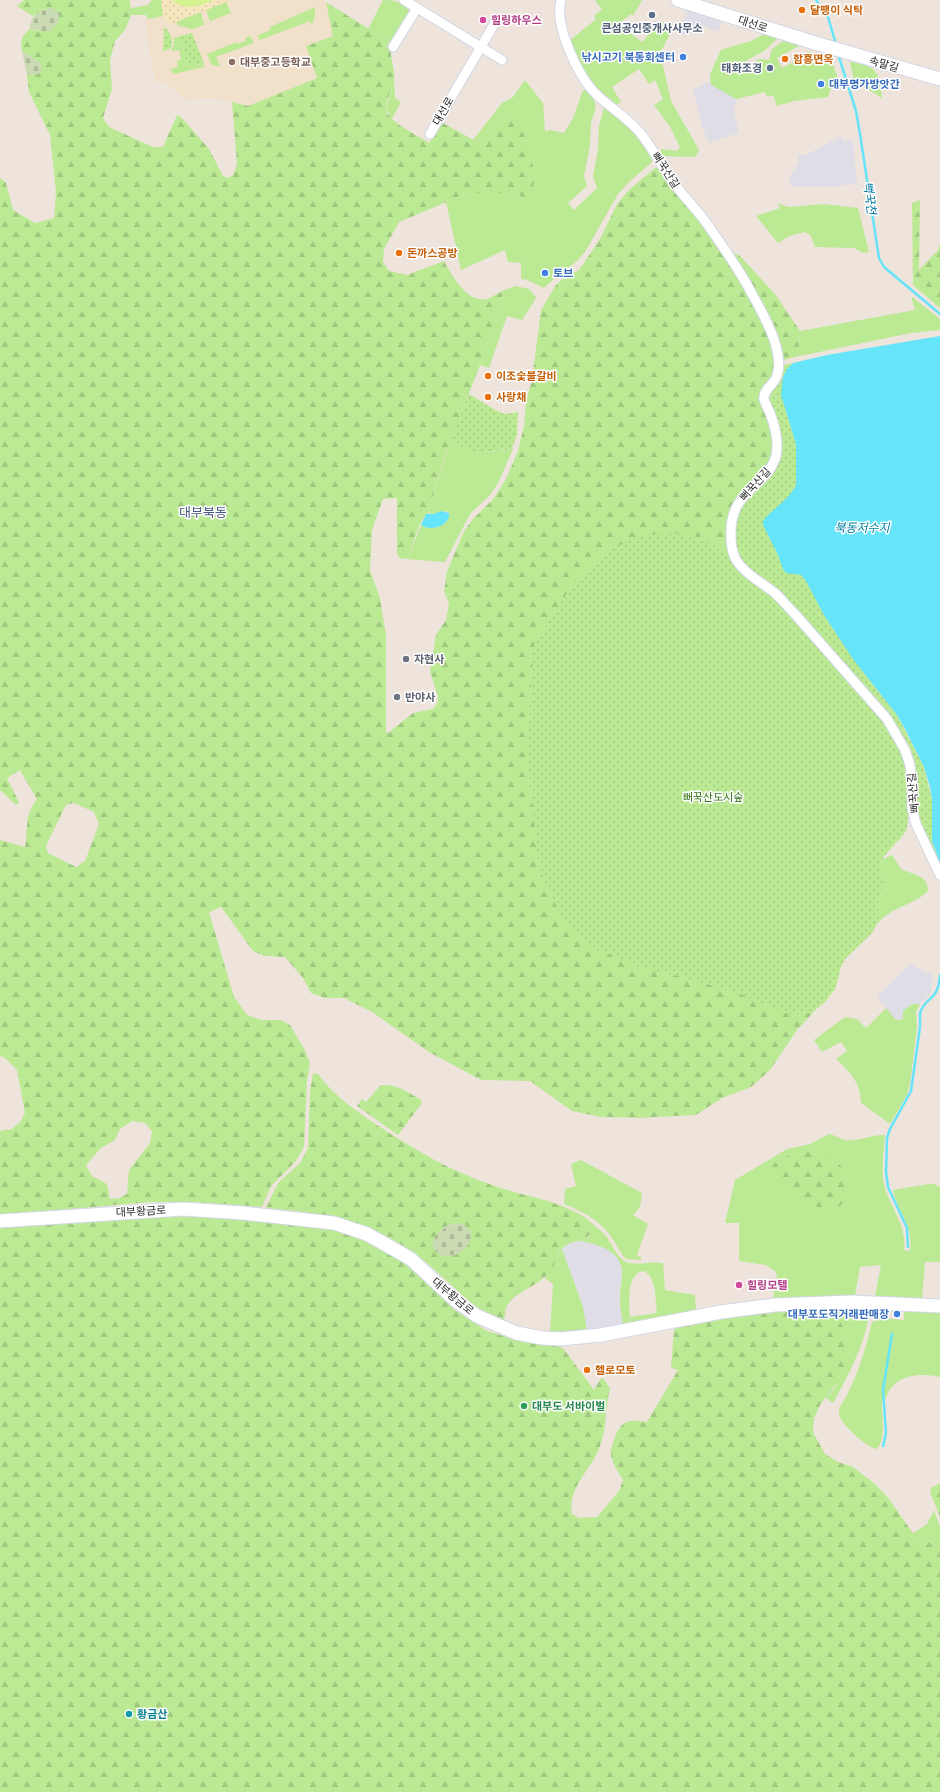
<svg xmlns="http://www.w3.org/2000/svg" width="940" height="1792" font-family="'Titillium Web','Noto Sans KR',sans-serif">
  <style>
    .industrial { fill: #dfdde6 }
    .education { fill: #f1e0ca }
    .grass { fill: #bbe994; fill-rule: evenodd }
    .forest { fill: url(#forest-firs); fill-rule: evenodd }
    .sand { fill: url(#sand-dots) }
    .cemetery { fill: url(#cemetery-stones) }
    .park { fill: url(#park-dots) }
    .pitch { fill: #d4f28f }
    .water { fill: #66e4f9 }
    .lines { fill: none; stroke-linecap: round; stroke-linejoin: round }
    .stream { stroke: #66e4f9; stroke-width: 2.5 }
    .street-casing { stroke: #d1d7e5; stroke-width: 11 }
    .secondary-casing { stroke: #d1d7e5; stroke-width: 15 }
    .street { stroke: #fff; stroke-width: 9 }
    .secondary { stroke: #fff; stroke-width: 13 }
    .food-dot { fill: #e8710a; stroke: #fff; stroke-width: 1.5 }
    .service-dot { fill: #5c6f8a; stroke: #fff; stroke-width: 1.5 }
    .hotel-dot { fill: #d1479c; stroke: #fff; stroke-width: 1.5 }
    .shop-dot { fill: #3f7fe0; stroke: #fff; stroke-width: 1.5 }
    .education-dot { fill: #8d6e63; stroke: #fff; stroke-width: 1.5 }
    .worship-dot { fill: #6b7280; stroke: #fff; stroke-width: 1.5 }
    .leisure-dot { fill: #2e9e5b; stroke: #fff; stroke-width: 1.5 }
    .culture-dot { fill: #0f9aa8; stroke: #fff; stroke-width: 1.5 }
    .labels { text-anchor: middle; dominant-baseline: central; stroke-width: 3; stroke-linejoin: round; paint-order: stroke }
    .food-label { font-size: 11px; font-weight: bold; fill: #c56008; stroke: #fff; text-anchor: start }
    .hotel-label { font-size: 11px; font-weight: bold; fill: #b23c85; stroke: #fff; text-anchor: start }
    .street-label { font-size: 11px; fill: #2b2b2b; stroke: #fff }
    .service-label { font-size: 11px; font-weight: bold; fill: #4e5e75; stroke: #fff }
    .shop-label { font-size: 11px; font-weight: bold; fill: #366cbe; stroke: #fff; text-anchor: end }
    .education-label { font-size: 11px; font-weight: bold; fill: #785e54; stroke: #fff; text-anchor: start }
    .worship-label { font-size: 11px; font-weight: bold; fill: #5b616d; stroke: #fff; text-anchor: start }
    .park-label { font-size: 11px; fill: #327014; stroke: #fff }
    .leisure-label { font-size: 11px; font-weight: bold; fill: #27864d; stroke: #fff; text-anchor: start }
    .culture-label { font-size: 11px; font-weight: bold; fill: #0d838f; stroke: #fff; text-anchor: start }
    .water-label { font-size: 12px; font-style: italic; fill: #037da1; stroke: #fff }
    .quarter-label { font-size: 13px; fill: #475880; stroke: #fff }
  </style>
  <defs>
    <pattern id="forest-firs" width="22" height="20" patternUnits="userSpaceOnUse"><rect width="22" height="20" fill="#bbe994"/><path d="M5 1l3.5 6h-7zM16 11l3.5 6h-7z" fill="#a1c880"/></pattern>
    <pattern id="sand-dots" width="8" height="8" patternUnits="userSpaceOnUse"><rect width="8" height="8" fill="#f6e6bd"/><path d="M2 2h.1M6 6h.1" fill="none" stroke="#d3c5a3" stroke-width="1.8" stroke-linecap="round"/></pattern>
    <pattern id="cemetery-stones" width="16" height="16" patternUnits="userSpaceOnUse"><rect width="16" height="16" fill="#cadab2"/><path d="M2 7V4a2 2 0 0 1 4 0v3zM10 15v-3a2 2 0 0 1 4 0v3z" fill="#aebb99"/></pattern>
    <pattern id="park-dots" width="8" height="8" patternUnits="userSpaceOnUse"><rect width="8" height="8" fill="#bbe994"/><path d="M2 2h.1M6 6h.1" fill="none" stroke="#a1c880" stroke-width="1.8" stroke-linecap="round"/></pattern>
  </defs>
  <rect width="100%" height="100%" fill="#eee4dc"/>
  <!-- industrial -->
  <path class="industrial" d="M 687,9 L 723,20 L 718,32 L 699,24 L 696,33 L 684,35 L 679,33 Z
    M 710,82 L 736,99 L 737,104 L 733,107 L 739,133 L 709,143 L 702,126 L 693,89 Z
    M 841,136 L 843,141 L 853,140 L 857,184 L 841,185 L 839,187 L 791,187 L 789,177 L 799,163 L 797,155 L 806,155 Z
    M 910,964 L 933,975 L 931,993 L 920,1004 L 912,1004 L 903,1019 L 895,1020 L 877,997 Z
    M 579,1241 L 596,1243 L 608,1249 L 620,1260 L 622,1271 L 619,1296 L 623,1325 L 587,1331 L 583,1307 L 562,1249 L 567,1244 Z"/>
  <!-- education -->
  <path class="education" d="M 161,0 L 325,0 L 333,36 L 307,46 L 317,78 L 248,106 L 216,98 L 185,99 L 165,82 L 155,83 L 145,20 L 163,16 Z"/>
  <!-- grass -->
  <path class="grass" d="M 152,0 L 161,0 L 163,16 L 148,19 L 146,15 L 131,15 L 131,8 L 148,5 Z
    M 383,0 C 392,0 406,2 409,11 L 391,43 L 368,29 Z
    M 597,0 L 642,0 L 633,16 L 631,14 L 621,22 L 626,30 L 642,42 L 660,21 L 671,25 L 667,32 L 670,34 L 660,53 L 671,101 L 698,148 L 699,151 L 695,157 L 660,156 L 661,149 L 677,151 L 680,147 L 670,127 L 654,105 L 663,99 L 655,80 L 649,84 L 639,69 L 612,87 L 621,102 L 616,105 C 591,89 582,67 569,41 L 596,19 L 594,16 L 602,9 L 595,1 Z
    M 226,2 L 231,13 L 210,21 L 206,10 Z
    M 315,7 L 315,14 L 312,26 L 310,21 L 260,40 L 257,36 L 270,30 L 270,27 Z
    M 201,12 L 204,25 L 192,29 L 179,26 L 176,22 Z
    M 764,34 L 778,38 L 764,51 L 742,63 L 743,65 L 752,70 L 757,60 L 760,59 L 769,60 L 772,49 L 783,41 L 801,45 L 777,58 L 782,68 L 796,61 L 792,54 L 795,53 L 806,58 L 807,51 L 831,58 L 839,82 L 833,83 L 828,97 L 794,101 L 777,106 L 773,95 L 767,97 L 765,92 L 736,99 L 711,85 L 710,74 L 721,50 L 751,41 Z
    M 180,36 L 188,67 L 204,63 L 204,67 L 174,74 L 170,69 L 178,67 L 177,61 L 181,60 L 179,50 L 172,51 C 172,47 175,43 174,38 Z
    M 250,36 L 254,43 L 216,57 L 220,67 L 212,65 L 207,54 L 237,42 L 238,44 L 246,41 L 245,38 Z
    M 850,62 C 876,65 881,73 882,98 L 854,81 Z
    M 394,80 L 395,98 L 401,102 L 392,119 L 386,109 Z
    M 525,80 L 543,103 L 545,131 L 550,130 L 564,133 L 573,118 L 583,90 L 588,91 L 593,97 L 596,107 L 591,123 L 590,145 L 584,176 L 587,186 L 568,203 L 574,210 L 597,188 L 593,176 L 598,149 L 599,126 L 605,104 L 630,125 L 654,159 L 650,164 L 630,181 L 618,194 L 585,252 L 576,262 L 557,276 L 544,288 L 527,280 L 521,279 L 521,263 L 508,262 L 505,250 L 461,270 L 446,202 L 468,193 L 508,193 L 526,198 L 514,109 L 477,142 L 473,140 L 502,103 L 513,97 Z
    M 778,203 L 788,207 L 824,204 L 858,208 L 869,252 L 863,253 L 854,248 L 815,247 L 811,236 L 805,232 L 789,236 L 778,243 L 756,216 L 780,208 Z
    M 516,286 L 529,289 L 536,297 L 535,300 L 522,320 L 507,316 L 489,368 L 480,365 L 504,290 Z
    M 911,296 L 940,319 L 940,330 L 911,333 L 795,357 L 799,347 L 800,331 L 915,310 Z
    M 451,438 L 455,442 L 485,452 L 511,450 L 514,447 L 498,483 L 490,495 L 470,514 L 445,562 L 405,559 L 409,555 L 421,525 C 429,532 451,526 449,513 C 442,508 436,516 428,513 Z
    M 892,855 L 901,869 C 912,875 928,874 928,891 C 913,906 892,905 876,926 L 879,917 L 878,903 L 884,883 L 881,876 L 881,860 Z
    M 912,1004 L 920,1004 L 916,1012 L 917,1027 L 910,1083 L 907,1095 L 890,1124 L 861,1103 C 860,1082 851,1073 836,1059 L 847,1051 L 841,1042 L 822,1052 L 814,1040 L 845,1017 L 857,1019 L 866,1028 L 886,1008 L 896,1020 L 903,1019 L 903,1011 Z
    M 829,1134 C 834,1135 839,1138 844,1140 C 858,1142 872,1134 885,1135 C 884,1152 880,1171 885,1188 C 892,1210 907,1226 904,1250 L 910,1251 C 913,1222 898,1214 893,1190 L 929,1184 L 934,1184 L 940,1187 L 940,1262 L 925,1262 L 922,1298 L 875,1296 L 881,1265 L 860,1267 L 855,1295 L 773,1298 L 777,1277 L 776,1272 L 766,1265 L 739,1261 L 739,1223 L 725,1223 L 735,1180 L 787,1149 L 810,1144 Z
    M 581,1160 L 642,1193 L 640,1207 L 633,1215 L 648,1224 L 637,1255 L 641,1257 L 641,1260 L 626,1259 C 620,1253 617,1245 612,1238 C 601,1221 582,1211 564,1204 L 565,1189 L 576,1186 L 571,1164 Z
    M 589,1221 C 595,1226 601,1230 606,1236 C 613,1245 618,1262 631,1263 C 642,1265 652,1261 663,1263 L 665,1290 L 695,1295 L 696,1311 L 623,1325 C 622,1315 619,1304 620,1294 C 620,1286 623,1277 622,1270 C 619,1249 596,1244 579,1241 L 588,1237 L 592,1226 ZM 644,1271 C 657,1278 655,1299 657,1313 L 630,1317 C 629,1303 626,1273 644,1271 Z
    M 562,1249 L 583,1307 L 587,1331 L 550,1332 L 553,1284 L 545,1278 L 552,1268 Z
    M 825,1309 L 864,1309 L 868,1312 C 870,1335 845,1382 833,1403 L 826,1398 L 836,1386 Z
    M 904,1311 L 940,1313 L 940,1377 C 919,1372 893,1375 886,1398 L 882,1400 C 881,1412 887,1442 876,1449 C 867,1447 840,1424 839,1414 C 838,1407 844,1401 847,1395 C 859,1372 866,1347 872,1322 L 879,1318 L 904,1320 Z
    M 934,1511 L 940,1526 L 940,1546 L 917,1539 L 912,1534 L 927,1524 Z"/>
  <!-- forest -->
  <path class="forest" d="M 24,0 L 130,0 L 131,15 L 125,30 L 115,41 L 110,60 L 112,89 L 103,118 L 109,127 L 153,147 L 163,147 L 177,115 L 181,117 L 209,149 L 223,176 L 228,178 L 233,175 L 237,164 L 232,102 L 248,106 L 317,78 L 306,46 L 333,36 L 326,2 L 391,43 C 389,56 395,67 394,80 C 393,88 385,103 386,109 C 388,122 419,136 429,143 L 440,125 L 443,123 L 477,142 L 515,108 L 528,145 L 536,180 L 526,198 L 508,193 L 468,193 L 399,222 L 384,249 L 383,262 L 389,271 L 407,275 L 444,261 C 452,275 466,303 487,299 C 492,297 498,293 504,290 L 480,365 L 446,452 L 428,513 C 420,518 413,544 409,555 L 405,559 L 399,558 L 397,553 L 397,498 L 383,499 L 372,530 L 370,571 L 380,598 L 386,636 L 386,732 L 388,733 L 413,713 L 433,709 L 438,702 L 437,694 L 430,671 L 436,635 L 446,620 L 449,603 L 444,591 L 447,571 L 464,531 L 473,519 L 494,498 L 506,479 L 518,451 L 524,426 L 526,402 L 532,380 L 541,310 L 556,285 L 565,277 L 579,270 L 600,239 L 617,204 L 630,189 L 655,168 L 659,168 L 703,222 L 748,290 L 775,347 L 775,377 L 908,819 L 906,831 L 899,840 L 854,854 L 839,976 L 835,989 L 797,1030 L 770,1070 L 751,1087 L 722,1098 L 696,1115 L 638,1118 L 601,1117 L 572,1111 L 530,1081 L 481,1080 L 429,1052 L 372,1012 L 344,998 L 325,998 L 311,993 L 303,978 L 285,957 L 265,956 L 253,951 L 221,907 L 209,912 L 234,997 L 247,1015 L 261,1020 L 281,1020 L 290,1025 L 305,1050 L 310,1063 L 307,1081 L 304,1147 L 296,1161 L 271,1186 L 262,1207 L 193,1202 L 151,1202 L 0,1215 L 0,1131 L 12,1129 L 20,1122 L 25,1113 L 17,1070 L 5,1058 L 0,1056 L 0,840 L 25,847 C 29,825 23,819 37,799 L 20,770 L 7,778 L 19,803 L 16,805 L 0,790 L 0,178 L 6,183 L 13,210 L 35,223 L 54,218 L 56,192 L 50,135 L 29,92 L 27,75 L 38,74 L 40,63 L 22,51 C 20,41 22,35 30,29 L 38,31 L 59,18 L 59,13 L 52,8 L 42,10 L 33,16 L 17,6 ZM 74,803 L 94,812 L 99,824 L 85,861 L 76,867 L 48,853 L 46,846 L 66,805 ZM 132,1121 L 145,1123 L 152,1131 L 150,1143 L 129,1170 L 127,1194 L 119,1198 L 110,1199 L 107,1184 L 92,1176 L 86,1165 L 101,1148 L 115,1140 L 120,1129 Z
    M 920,200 L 919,270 L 938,250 L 940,243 L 940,308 L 913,285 L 912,203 Z
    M 726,249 L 740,256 L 775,294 L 800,331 L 799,347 L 795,357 L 780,361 L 778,347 Z
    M 313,1073 L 318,1074 C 334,1096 355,1110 377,1125 C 415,1150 452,1172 495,1186 C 520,1195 547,1198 571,1210 C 578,1213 593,1219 592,1229 C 589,1241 576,1240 568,1244 C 558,1249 557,1261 552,1269 C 540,1287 513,1291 506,1308 C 505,1311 505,1316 504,1320 L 502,1321 C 466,1306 446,1276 415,1254 C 368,1219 322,1213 266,1208 L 278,1183 L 300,1163 L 308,1148 L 310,1091 ZM 457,1223 L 464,1225 L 433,1243 C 438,1231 444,1225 457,1223 Z
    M 383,1085 C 398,1084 409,1093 421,1100 L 422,1103 L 398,1135 L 357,1106 L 362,1099 L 366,1102 L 379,1087 Z
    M 804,1151 C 809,1152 817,1152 822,1154 C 839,1160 855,1175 848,1195 C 846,1200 842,1206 836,1208 C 823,1211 810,1204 799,1198 C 786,1192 775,1181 770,1169 C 778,1157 791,1154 804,1151 Z
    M 164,1216 L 223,1218 L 304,1225 L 332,1229 L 347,1234 L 384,1250 L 405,1263 L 455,1310 L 487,1331 L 523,1342 L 557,1346 L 563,1348 L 594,1390 L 602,1377 L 610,1388 C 605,1407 607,1428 600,1446 C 592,1470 567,1487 572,1514 L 579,1518 L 597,1517 L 619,1491 L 623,1480 C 619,1473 612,1463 611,1455 C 610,1450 613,1444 614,1440 C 621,1420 627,1419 647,1422 L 678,1370 L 671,1368 L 674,1329 L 748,1314 L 781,1311 L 825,1309 L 838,1318 L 846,1332 L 849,1351 L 847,1370 L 820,1405 L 814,1419 L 813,1432 L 825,1454 L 838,1462 L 853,1467 L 875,1484 L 889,1499 L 917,1539 L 940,1546 L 940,1792 L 0,1792 L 0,1228 Z
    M 940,1483 L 940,1517 L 930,1492 L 931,1488 Z"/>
  <!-- sand -->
  <path class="sand" d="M 161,0 L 231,0 L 171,24 L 163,16 Z"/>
  <!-- cemetery -->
  <path class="cemetery" d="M 52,8 L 59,13 C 60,22 56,27 48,32 L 30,29 C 30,15 40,10 52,8 Z
    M 22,51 L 40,63 L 42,70 L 38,74 L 27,75 Z
    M 457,1223 C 489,1229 460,1266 439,1254 C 422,1244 443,1225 457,1223 Z"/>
  <!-- park -->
  <path class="park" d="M 164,27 C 170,32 174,39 171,48 L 163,52 Z
    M 192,33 L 204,63 L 188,67 L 180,36 Z
    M 793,363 L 787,369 L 785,408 L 796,444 L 796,486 L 788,497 L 767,516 L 763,525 C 767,535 781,569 790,573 C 798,577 799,574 806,581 L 853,659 L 897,715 L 924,767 L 932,800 L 932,841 L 940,863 L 940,872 L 917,818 L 915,782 L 893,726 L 741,562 L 735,550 L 736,513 L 777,455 L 766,402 L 780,366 Z
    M 469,394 L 499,412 L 504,414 L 518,412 L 517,435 L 511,450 C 485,450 473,458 451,438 Z
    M 682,533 L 710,543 L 733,559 L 777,598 L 886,723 L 903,751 L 908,767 L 908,819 L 906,831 L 881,860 L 881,876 L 884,883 L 878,903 L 879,917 L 876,926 L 872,933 L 845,959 L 840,969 L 835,989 L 825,1002 L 811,1013 L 788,1014 L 741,994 L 683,977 L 637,966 L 596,949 L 562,918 L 539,868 L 528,758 L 533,647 L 572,585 L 606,552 L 641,535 Z"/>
  <!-- pitch -->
  <path class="pitch" d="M 173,0 L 213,0 C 199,6 186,12 173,0 Z"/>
  <!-- water -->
  <path class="water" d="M 940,336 L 940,863 L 932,841 L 932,800 L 930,787 L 924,767 L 905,729 L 897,715 L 853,659 L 824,615 L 806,581 L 801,575 L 786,573 L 783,569 L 778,555 L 763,525 L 763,521 L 767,516 L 788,497 L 796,486 L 796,444 L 781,395 L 783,377 L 787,369 L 793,363 L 827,355 Z
    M 441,511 L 449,513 C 451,526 429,532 421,525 L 426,514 L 434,514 Z"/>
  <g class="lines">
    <!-- stream -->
    <path class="stream" d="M 816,0 L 828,17 L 835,41
      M 839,57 L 856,111 L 860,134 L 879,258 L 884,267 L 940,314
      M 908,1247 L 907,1228 L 888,1187 L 886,1172 L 887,1138 L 890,1129 L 911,1091 L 920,1027 L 920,1013 C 926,995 938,1003 940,975
      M 883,1446 L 886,1433 L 883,1390 L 892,1334"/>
    <defs>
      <path id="street" d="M 404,0 L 502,60
        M 561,0 C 554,25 577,73 593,91 C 608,107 628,117 642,135 C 655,152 664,171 677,187 C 686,199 696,209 705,221 C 721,244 738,267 751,292 C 762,312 787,354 776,378 C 773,385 763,390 764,399 C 765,404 768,408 770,413 C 775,426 779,442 776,456 C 767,488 729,489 731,536 C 731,543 732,551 735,558 C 743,573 763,583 776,594 C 782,600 788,607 794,613 L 887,719 L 905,750 L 910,765 L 912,782 L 912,808 L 916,824 L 940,875
        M 393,47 L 417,8
        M 430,134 L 496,21"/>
      <path id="secondary" d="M 678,0 L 815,43 L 940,79
        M 0,1221 L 183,1209 L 243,1213 L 334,1223 L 367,1234 L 411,1259 L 456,1301 L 477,1316 L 516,1333 L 542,1338 L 560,1339 L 601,1335 L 721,1312 L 775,1305 L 851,1302 L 940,1306"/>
    </defs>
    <!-- street casing -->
    <use href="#street" class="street-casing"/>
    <!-- secondary casing -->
    <use href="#secondary" class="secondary-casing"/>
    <!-- street -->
    <use href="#street" class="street"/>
    <!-- secondary -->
    <use href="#secondary" class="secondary"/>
  </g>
  <!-- markers -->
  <g class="food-dot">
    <circle cx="802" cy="10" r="4"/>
    <circle cx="785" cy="59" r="4"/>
    <circle cx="399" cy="253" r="4"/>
    <circle cx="488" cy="376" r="4"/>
    <circle cx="488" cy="397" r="4"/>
    <circle cx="587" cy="1370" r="4"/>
  </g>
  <g class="service-dot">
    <circle cx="652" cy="15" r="4"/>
    <circle cx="770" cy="68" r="4"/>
  </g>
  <g class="hotel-dot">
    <circle cx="483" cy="20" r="4"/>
    <circle cx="739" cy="1285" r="4"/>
  </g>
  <g class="shop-dot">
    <circle cx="683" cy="57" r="4"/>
    <circle cx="821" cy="84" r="4"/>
    <circle cx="545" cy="273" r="4"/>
    <circle cx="897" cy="1314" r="4"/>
  </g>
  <circle class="education-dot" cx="232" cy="62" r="4"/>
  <g class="worship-dot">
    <circle cx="406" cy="659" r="4"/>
    <circle cx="397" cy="697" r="4"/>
  </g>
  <circle class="leisure-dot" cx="524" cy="1406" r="4"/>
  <circle class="culture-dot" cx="129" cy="1714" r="4"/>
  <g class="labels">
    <!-- food labels -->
    <g class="food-label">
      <text x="810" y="10">달팽이 식탁</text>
      <text x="793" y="59">함흥면옥</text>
      <text x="407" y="253">돈까스공방</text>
      <text x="496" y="376">이조숯불갈비</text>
      <text x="496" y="397">사랑채</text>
      <text x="595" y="1370">헬로모토</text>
    </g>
    <!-- hotel labels -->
    <g class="hotel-label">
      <text x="491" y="20">힐링하우스</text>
      <text x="747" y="1285">힐링모텔</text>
    </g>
    <!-- street labels -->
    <g class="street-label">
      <text transform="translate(753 24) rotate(18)">대선로</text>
      <text transform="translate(884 64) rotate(16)">속말길</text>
      <text transform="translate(443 111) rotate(-60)">대선로</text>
      <text transform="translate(666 170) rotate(57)">뻐꾹산길</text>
      <text transform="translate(755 484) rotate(-48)">뻐꾹산길</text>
      <text transform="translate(913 793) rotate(-95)">뻐꾹산길</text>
      <text transform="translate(141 1211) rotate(-3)">대부황금로</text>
      <text transform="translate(453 1296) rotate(40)">대부황금로</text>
    </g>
    <!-- service labels -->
    <g class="service-label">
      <text x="652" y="28">큰섬공인중개사사무소</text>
      <text x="762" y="68" text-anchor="end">태화조경</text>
    </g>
    <!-- shop labels -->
    <g class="shop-label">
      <text x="675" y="57">낚시고기 북동회센터</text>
      <text x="829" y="84" text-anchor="start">대부명가방앗간</text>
      <text x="553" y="273" text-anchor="start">토브</text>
      <text x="889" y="1314">대부포도직거래판매장</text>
    </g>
    <!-- education labels -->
    <g class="education-label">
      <text x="240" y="62">대부중고등학교</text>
    </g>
    <!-- worship labels -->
    <g class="worship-label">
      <text x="414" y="659">자현사</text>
      <text x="405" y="697">반야사</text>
    </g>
    <!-- park labels -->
    <g class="park-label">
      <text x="713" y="797">뻐꾹산도시숲</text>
    </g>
    <!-- leisure labels -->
    <g class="leisure-label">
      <text x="532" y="1406">대부도 서바이벌</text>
    </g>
    <!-- culture labels -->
    <g class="culture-label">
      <text x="137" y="1714">황금산</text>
    </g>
    <!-- water labels -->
    <g class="water-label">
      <text transform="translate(870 198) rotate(82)">뻑꾹천</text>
      <text x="862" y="527">북동저수지</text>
    </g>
    <!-- quarter labels -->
    <g class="quarter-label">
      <text x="203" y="512">대부북동</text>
    </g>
  </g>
</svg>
